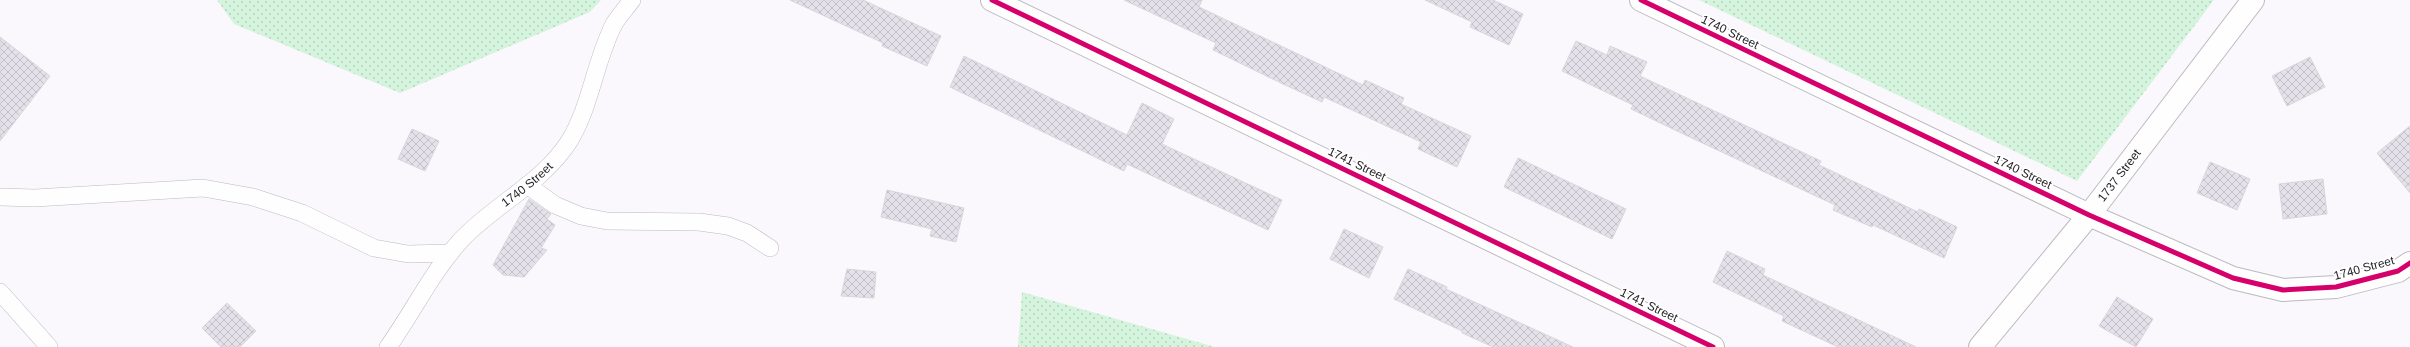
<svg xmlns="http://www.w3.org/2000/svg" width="2410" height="347" font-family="Helvetica,sans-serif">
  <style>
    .grass { fill: url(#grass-dots) }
    .building { fill: url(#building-cross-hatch); stroke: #d8d6da }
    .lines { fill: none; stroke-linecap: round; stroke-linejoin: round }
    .lane-casing { stroke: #bcbabe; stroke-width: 18 }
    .street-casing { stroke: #bcbabe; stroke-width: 24 }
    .lane { stroke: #fefeff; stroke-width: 17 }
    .street { stroke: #fefeff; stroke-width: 22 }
    .cycleway-casing { stroke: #fff; stroke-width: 8 }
    .cycleway { stroke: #d6006c; stroke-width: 5 }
    .labels { text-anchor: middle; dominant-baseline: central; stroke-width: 3.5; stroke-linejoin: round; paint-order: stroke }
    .street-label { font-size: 12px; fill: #1e1c21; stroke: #fff }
  </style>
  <defs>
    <pattern id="grass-dots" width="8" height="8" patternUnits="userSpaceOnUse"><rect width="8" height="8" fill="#d5f4de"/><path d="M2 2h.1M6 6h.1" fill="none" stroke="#b6d1be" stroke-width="1.8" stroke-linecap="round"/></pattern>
    <pattern id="building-cross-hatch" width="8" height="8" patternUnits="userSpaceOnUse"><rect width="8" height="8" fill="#e5e1ea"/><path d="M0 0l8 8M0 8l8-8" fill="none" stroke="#c4c0c8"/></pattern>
  </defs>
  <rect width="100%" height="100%" fill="#faf8fc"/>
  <!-- grass -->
  <path class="grass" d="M 217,0 L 601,0 L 590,12 L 400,93 L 234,24 Z
    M 1699,0 L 2214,0 L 2077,181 Z
    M 1022,292 L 1215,347 L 1018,347 Z"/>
  <!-- building -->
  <path class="building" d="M 790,0 L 863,0 L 941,36 L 927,66 L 882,46 L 883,43 Z
    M 1124,0 L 1202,0 L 1199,7 L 1363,85 L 1365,80 L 1404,98 L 1401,104 L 1471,136 L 1457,167 L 1418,149 L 1421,142 L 1324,97 L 1322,102 L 1283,84 L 1213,50 L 1216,43 Z
    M 1425,0 L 1493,0 L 1523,14 L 1509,45 L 1470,27 L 1472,22 Z
    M 0,37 L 50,76 L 0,141 Z
    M 1576,41 L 1607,55 L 1610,46 L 1647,62 L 1640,76 L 1821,161 L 1819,165 L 1918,212 L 1919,209 L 1957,227 L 1944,258 L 1873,225 L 1872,227 L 1833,210 L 1835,205 L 1696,140 L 1631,109 L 1633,105 L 1562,71 Z
    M 964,56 L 1127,135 L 1142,103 L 1174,119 L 1162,144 L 1282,200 L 1268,230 L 1127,164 L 1124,171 L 950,87 Z
    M 2310,57 L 2325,87 L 2287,106 L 2272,76 Z
    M 2410,126 L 2410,193 L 2377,153 Z
    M 412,129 L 439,141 L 425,171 L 398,159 Z
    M 1518,158 L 1626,209 L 1612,239 L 1504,187 Z
    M 2210,162 L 2250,179 L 2237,210 L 2197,193 Z
    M 2323,179 L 2327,214 L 2283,219 L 2279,184 Z
    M 887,190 L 964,208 L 956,242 L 930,236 L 932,229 L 881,217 Z
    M 529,199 L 551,214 L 547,219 L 555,225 L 541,248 L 547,250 L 524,277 L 503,275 L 493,265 Z
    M 1344,229 L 1383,247 L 1369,278 L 1330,259 Z
    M 1727,251 L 1765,269 L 1763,275 L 1916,347 L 1838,347 L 1782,321 L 1784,316 L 1713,282 Z
    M 847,269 L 876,272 L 874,298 L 841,296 Z
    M 1408,269 L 1447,287 L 1446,289 L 1573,347 L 1493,347 L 1462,333 L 1462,331 L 1394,299 Z
    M 2117,297 L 2153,319 L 2136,347 L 2099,326 Z
    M 227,303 L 256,331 L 240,347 L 221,347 L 202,328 Z"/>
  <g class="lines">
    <defs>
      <g id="lane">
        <path d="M 527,185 L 555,205 L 581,216 L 607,221 L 699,222 L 728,226 L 747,233 L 770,248"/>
        <path d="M 0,197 L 35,198 L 203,188 L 253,197 L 302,213 L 374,248 L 408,254 L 450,253"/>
        <path d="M 0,292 L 49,347"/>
        <path id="s1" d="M 388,347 C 413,312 432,272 461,240 C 495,204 543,183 570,140 C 591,105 595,61 614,24 C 619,16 626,8 632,0"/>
      </g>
      <g id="street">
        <path d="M 992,0 L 1713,347"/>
        <path d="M 1641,0 L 2089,215 L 2233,278 L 2283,290 L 2336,287 L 2398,271 L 2410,263"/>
        <path id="s2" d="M 1980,347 L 2089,215 L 2253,0"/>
      </g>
    </defs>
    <!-- lane casing -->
    <use href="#lane" class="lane-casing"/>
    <!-- street casing -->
    <use href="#street" class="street-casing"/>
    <!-- lane -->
    <use href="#lane" class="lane"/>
    <!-- street -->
    <use href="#street" class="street"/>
    <defs>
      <path id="cycleway" d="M 992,0 L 1713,347
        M 1641,0 L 2089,215 L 2233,278 L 2283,290 L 2336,287 L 2398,271 L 2410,263"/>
    </defs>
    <!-- cycleway casing -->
    <use href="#cycleway" class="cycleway-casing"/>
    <!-- cycleway -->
    <use href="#cycleway" class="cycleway"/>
  </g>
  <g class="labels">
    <!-- street labels -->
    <g class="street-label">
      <text transform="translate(1730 32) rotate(26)">1740 Street</text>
      <text transform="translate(1357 164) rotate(26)">1741 Street</text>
      <text transform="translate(2023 172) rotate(26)">1740 Street</text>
      <text stroke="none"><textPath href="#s2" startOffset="221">1737 Street</textPath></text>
      <text stroke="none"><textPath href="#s1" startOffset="216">1740 Street</textPath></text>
      <text transform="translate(2364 268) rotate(-15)">1740 Street</text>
      <text transform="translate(1649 305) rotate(26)">1741 Street</text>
    </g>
  </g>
</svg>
